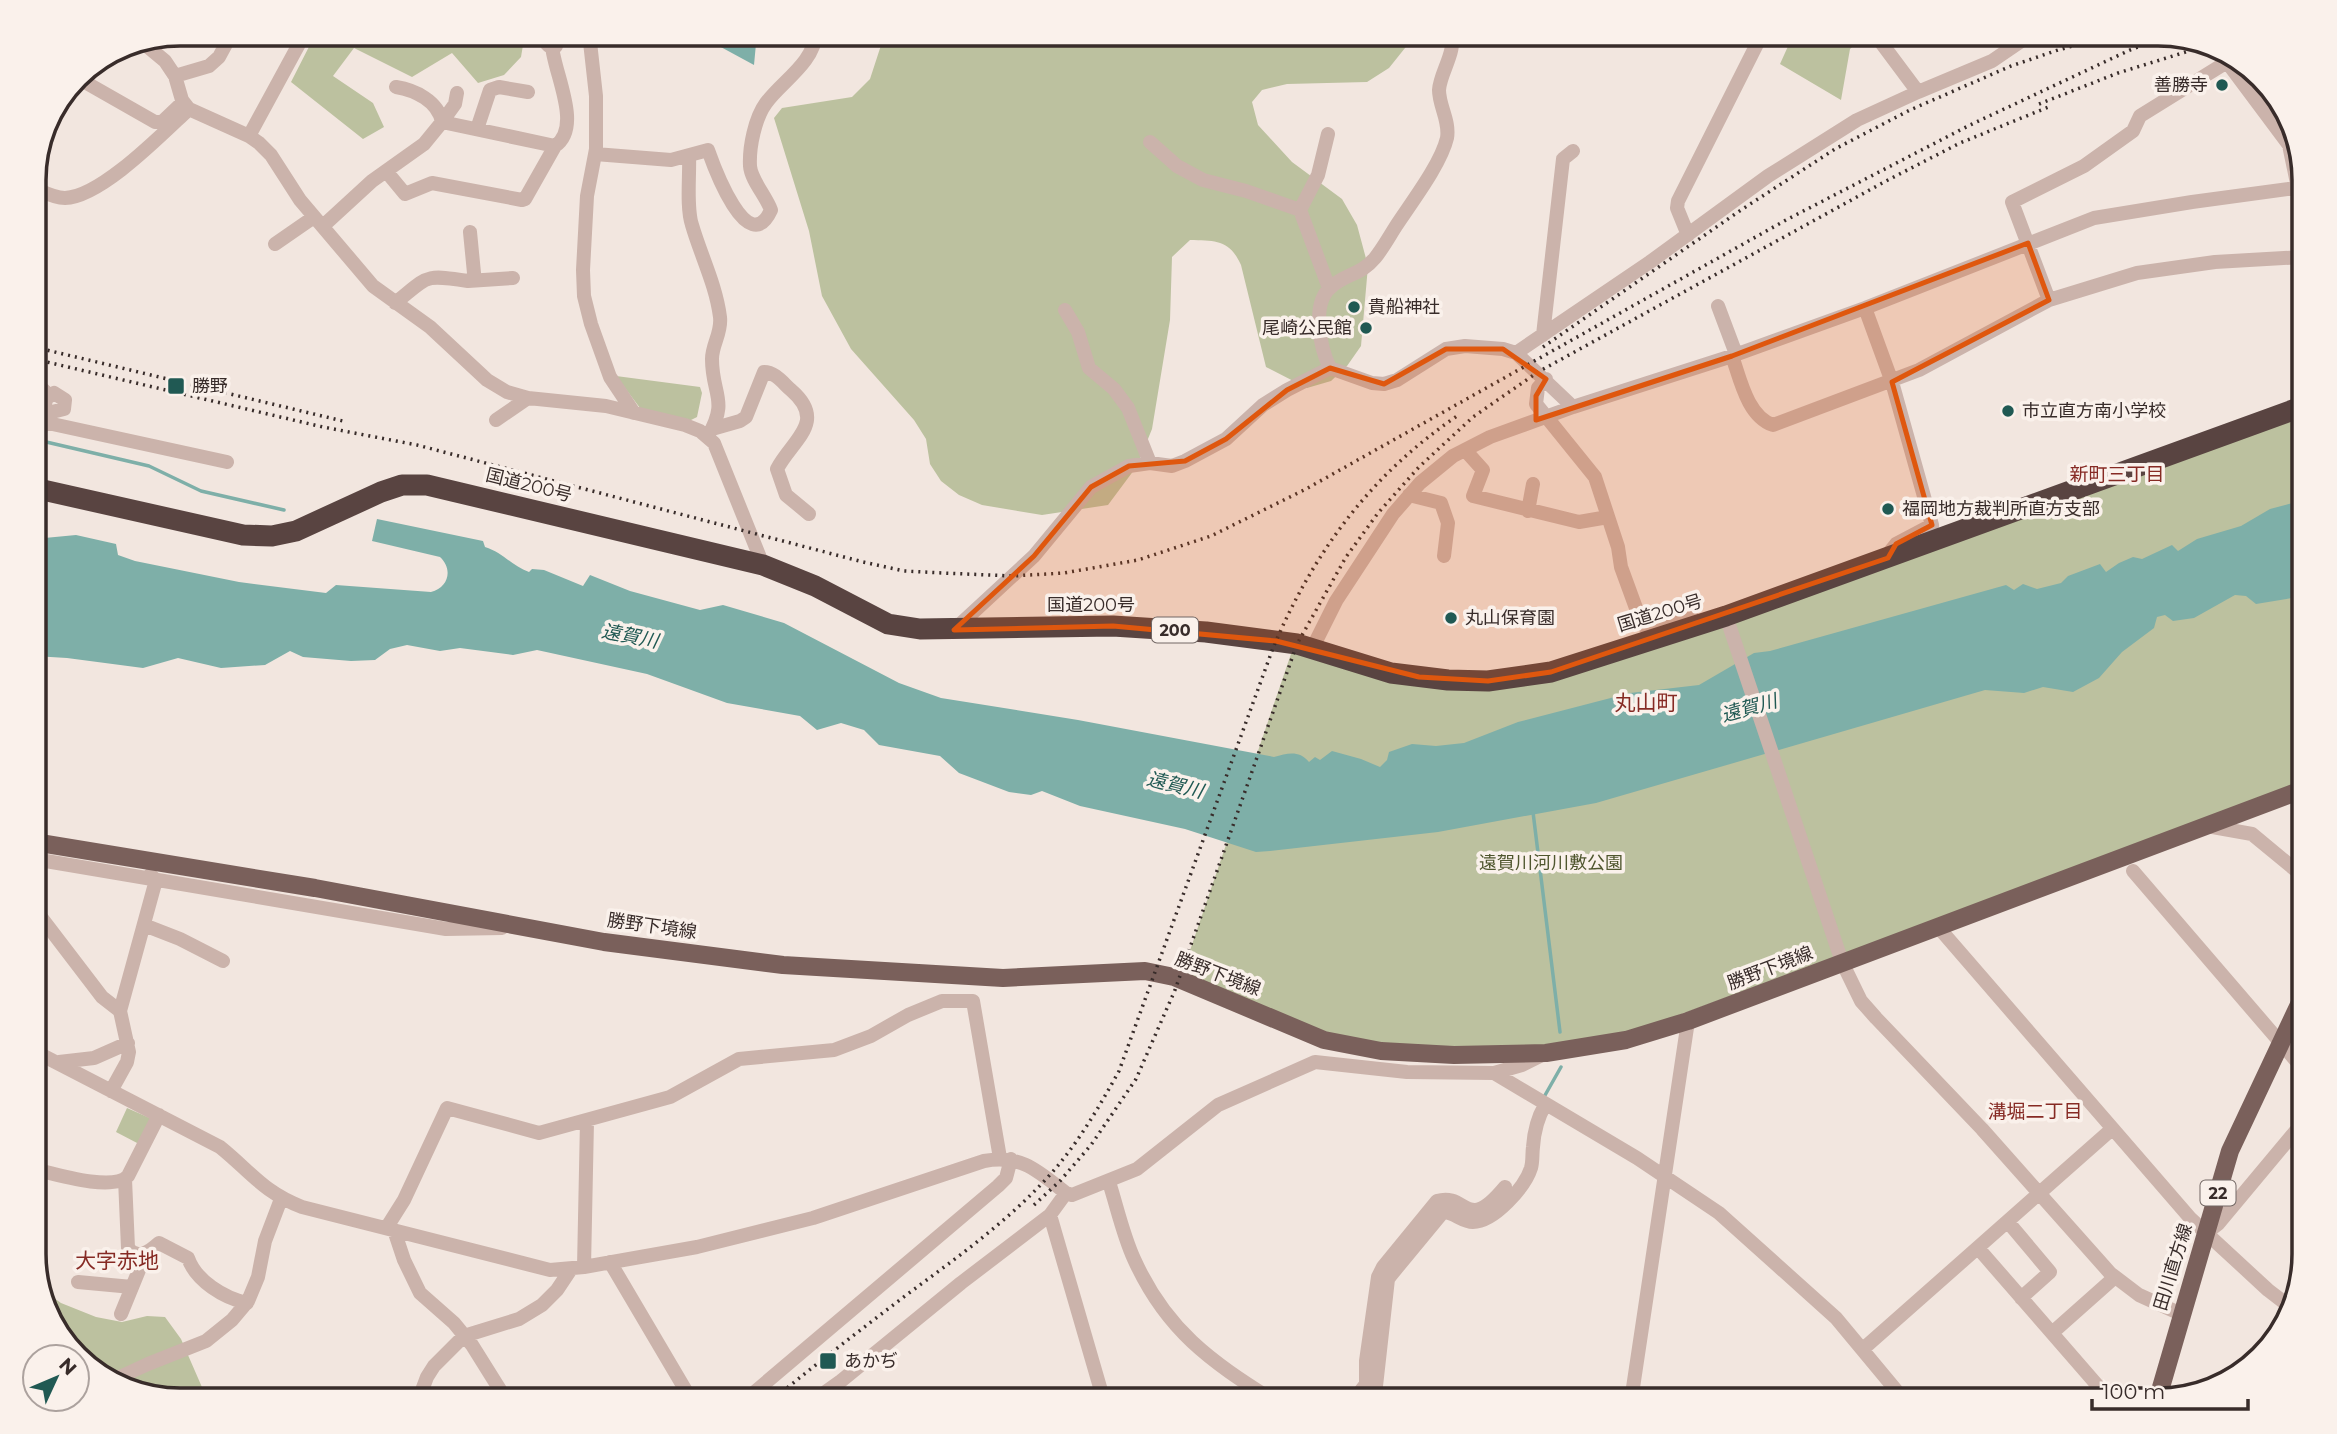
<svg xmlns="http://www.w3.org/2000/svg" width="2337" height="1434" font-family="Montserrat,'Noto Sans JP',sans-serif">
  <style>
    .green { fill: #bcc19f }
    .water { fill: #7eafa8 }
    .lines { fill: none; stroke-linecap: round; stroke-linejoin: round }
    .stream { stroke: #7eafa8; stroke-width: 3.5 }
    .minor { stroke: #cbb3ab; stroke-width: 14 }
    .major { stroke: #7a605b; stroke-width: 18 }
    .highway { stroke: #594441; stroke-width: 21 }
    .rail { stroke: #382c2a; stroke-width: 3.5; stroke-dasharray: 2 5; stroke-linecap: butt }
    .marked { fill: #df570e; fill-opacity: 0.2; stroke: #df570e; stroke-width: 5; stroke-linejoin: round }
    .poi-dot { fill: #205953; stroke: #faf1eb; stroke-width: 2.5 }
    .labels { text-anchor: middle; dominant-baseline: central; stroke-width: 7; stroke-linejoin: round; paint-order: stroke }
    .shield { fill: #faf1eb; stroke: #726764; stroke-width: 2 }
    .shield-label { font-size: 16px; font-weight: bold; fill: #382c2a }
    .poi-label { font-size: 18px; fill: #382c2a; stroke: #faf1eb; text-anchor: start }
    .street-label { font-size: 18px; fill: #382c2a; stroke: #faf1eb }
    .park-label { font-size: 18px; fill: #4f562e; stroke: #faf1eb }
    .neighbourhood-label { font-size: 19px; fill: #862a24; stroke: #faf1eb }
    .water-label { font-size: 19px; font-style: italic; fill: #205953; stroke: #faf1eb }
    .quarter-label { font-size: 21px; fill: #862a24; stroke: #faf1eb }
    .rim { fill: none; stroke: #382c2a; stroke-width: 3.5 }
  </style>
  <rect width="100%" height="100%" fill="#f2e6df"/>
  <!-- green -->
  <path class="green" d="M 316,33 L 525,33 L 521,57 L 504,75 L 478,83 L 452,53 L 412,77 L 354,48 L 333,76 L 373,103 L 384,127 L 363,139 L 291,82 Z
    M 885,33 L 1417,33 L 1389,68 L 1367,82 L 1287,84 L 1262,90 L 1252,102 L 1258,125 L 1292,162 L 1342,199 L 1357,225 L 1368,266 L 1361,346 L 1347,366 L 1331,381 L 1307,388 L 1266,367 L 1241,265 C 1229,239 1216,241 1190,240 L 1172,257 L 1170,320 L 1152,429 L 1137,466 L 1108,505 L 1042,515 L 982,505 L 959,495 L 941,481 L 930,464 L 926,439 L 914,420 L 851,349 L 822,296 L 809,231 L 774,118 L 782,108 L 852,97 L 870,79 Z
    M 1794,33 L 1867,33 L 1850,49 L 1841,100 L 1780,64 Z
    M 616,376 L 700,387 L 702,393 L 697,417 L 687,422 L 643,412 Z
    M 2304,415 L 2304,784 L 1625,1035 L 1566,1046 L 1451,1051 L 1360,1043 L 1318,1031 L 1182,974 L 1292,651 L 1499,687 Z
    M 127,1108 L 152,1119 L 139,1144 L 116,1132 Z
    M 41,1289 L 61,1303 L 96,1317 L 122,1322 L 147,1316 L 165,1317 L 181,1339 L 208,1401 L 180,1401 L 106,1381 L 53,1328 Z"/>
  <!-- water -->
  <path class="water" d="M 695,33 L 757,33 L 754,65 Z
    M 2304,500 L 2304,596 L 2256,604 L 2246,596 L 2235,595 L 2194,618 L 2173,621 L 2165,615 L 2157,617 L 2154,628 L 2122,652 L 2099,678 L 2073,692 L 2043,687 L 2024,693 L 1985,690 L 1596,803 L 1438,832 L 1270,851 L 1256,852 L 1185,829 L 1080,806 L 1042,791 L 1031,795 L 1009,792 L 959,773 L 940,756 L 879,745 L 864,730 L 841,723 L 817,730 L 800,716 L 727,703 L 647,674 L 537,650 L 513,655 L 460,648 L 440,651 L 407,645 L 390,649 L 375,660 L 351,661 L 303,657 L 290,651 L 265,665 L 221,668 L 178,658 L 143,668 L 67,658 L 34,656 L 34,539 L 76,535 L 116,544 L 118,555 L 135,561 L 239,582 L 326,593 L 336,585 L 431,592 C 449,587 453,569 440,557 L 372,541 L 377,519 L 483,541 L 485,547 C 502,552 512,566 529,572 L 532,569 L 544,570 L 583,586 L 590,575 L 630,591 L 700,610 L 723,605 L 784,623 L 899,683 L 941,698 L 1078,720 L 1274,757 C 1288,753 1299,750 1309,762 L 1315,757 L 1320,760 L 1332,751 L 1361,759 L 1380,767 L 1387,760 L 1389,752 L 1412,744 L 1436,746 L 1464,743 L 1518,722 L 1630,693 L 1699,685 L 1754,653 L 1770,651 L 2006,585 L 2014,590 L 2023,584 L 2037,589 L 2061,583 L 2068,576 L 2100,564 L 2106,572 L 2119,563 L 2133,557 L 2142,559 L 2172,545 L 2178,551 L 2197,539 L 2241,526 L 2270,509 Z"/>
  <g class="lines">
    <!-- stream -->
    <path class="stream" d="M 42,441 L 149,466 L 201,491 L 284,510
      M 1533,812 L 1560,1032
      M 1544,1097 L 1561,1067"/>
    <!-- minor -->
    <path class="minor" d="M 544,33 L 546,43 L 549,46 L 556,46 L 560,33
      M 589,33 L 596,96 L 596,149 L 587,196 L 583,270 L 584,296 L 591,324 L 610,377 L 634,413
      M 1450,33 C 1458,50 1440,72 1439,90 C 1439,106 1450,121 1447,138 C 1441,164 1411,203 1396,226 C 1389,237 1383,248 1375,258 C 1361,275 1345,274 1331,287 C 1311,303 1320,348 1330,368 L 1372,383 L 1384,384 L 1397,380 L 1446,349 L 1465,346 L 1503,349 L 1516,353 L 1573,407
      M 1874,33 L 1918,92
      M 141,41 L 165,61 L 175,76 L 182,100 L 189,109 L 249,136 L 259,143 L 271,155 L 300,200 L 373,286 L 430,327 L 487,380 L 507,392 L 528,398 L 606,406 L 685,425 L 700,431 L 714,443 L 763,565
      M 552,46 C 554,73 583,127 555,146
      M 2227,54 L 2227,62 L 2289,145 L 2298,188 L 2303,233
      M 175,76 L 209,66 L 219,57 L 232,33
      M 76,77 L 155,122 L 162,122 L 183,102
      M 396,87 C 415,90 438,101 442,122
      M 442,122 L 455,104 L 457,93
      M 477,129 L 490,90 L 499,87 L 528,92
      M 249,136 L 305,33
      M 1150,142 L 1177,166 L 1203,180 L 1246,191 L 1300,210 L 1329,288
      M 595,154 L 671,160 L 708,150 C 714,167 748,260 771,210 C 766,196 751,180 750,166 C 749,147 755,118 766,103 C 782,81 814,63 816,33
      M 689,155 C 690,175 686,207 692,225 C 701,256 716,285 720,317 C 722,333 712,344 712,359 C 712,395 729,400 708,436
      M 34,188 C 43,192 54,198 65,198 C 101,197 162,134 189,109
      M 1300,210 L 1318,175 L 1328,134
      M 323,226 L 372,181 L 424,144 L 442,122 L 555,146 L 525,199 L 522,200 L 432,183 L 405,194 L 386,171
      M 1688,235 L 1677,208 L 1678,201 L 1759,40 L 1759,33
      M 275,244 L 314,217
      M 34,264 L 34,276
      M 468,281 L 513,278
      M 2049,300 L 2012,202 L 2084,166 L 2133,131 L 2140,116 L 2227,62
      M 395,303 C 429,276 423,274 468,281 L 473,278 L 474,273 L 470,232
      M 1718,306 L 1736,354
      M 1865,308 L 1892,382 L 1932,525 L 1896,544 L 1888,554
      M 1065,310 L 1078,332 L 1089,368 L 1114,389 L 1128,408 L 1150,463
      M 1543,335 L 1563,159 L 1573,151
      M 1516,353 L 1650,262 L 1768,176 L 1857,120 L 1918,92 L 1992,61 L 2033,33
      M 1732,356 C 1740,378 1747,416 1773,425 L 1919,370 L 2049,300 L 2137,273 L 2215,262 L 2303,257
      M 1546,379 L 1538,388 L 1536,404 L 1595,477 L 1618,547 L 1621,567 L 1640,619 L 1645,627 L 1693,618
      M 34,381 L 49,395
      M 34,420 L 227,462
      M 496,420 L 528,398
      M 712,429 L 740,421 L 746,417 L 764,372 C 775,372 783,383 791,390 C 828,422 792,440 777,469 L 786,495 L 809,514
      M 1465,450 L 1483,470 L 1473,496 L 1579,522 L 1608,517
      M 34,467 L 46,399 L 54,393 L 65,400 L 64,409 L 52,412 L 42,422
      M 1409,495 L 1441,503 L 1448,523 L 1444,556
      M 1528,511 L 1533,484
      M 1726,616 L 1842,962 L 1861,1001 L 1876,1018 L 1982,1129 L 2110,1273 L 2139,1295 L 2181,1314
      M 954,630 L 1034,556 L 1091,487 L 1129,466 L 1150,463 L 1172,466 L 1185,461 L 1226,439 L 1263,405 L 1287,390 L 1330,368
      M 1312,649 L 1336,601 L 1393,514 L 1420,483 L 1453,456 L 1490,437 L 1573,407 L 1732,356 L 1865,308 L 2094,218 L 2192,202 L 2303,187
      M 2207,826 L 2252,834 L 2304,877
      M 34,859 L 446,929 L 502,928
      M 2133,871 L 2304,1070
      M 34,908 L 102,997 L 120,1011
      M 144,925 L 180,939 L 223,961
      M 1939,928 L 2191,1219 L 2268,1290 L 2290,1307
      M 34,1051 L 220,1147 C 251,1172 263,1192 302,1207 L 550,1270 L 584,1267 L 697,1247 L 813,1218 L 984,1161 C 1021,1154 1038,1171 1066,1193 L 1072,1195 L 1137,1169 L 1218,1105 L 1315,1062 L 1407,1072 L 1494,1073 L 1522,1065 L 1544,1054
      M 59,1062 L 94,1058 L 128,1043
      M 1494,1073 L 1637,1158 L 1719,1213 L 1836,1318 L 1905,1401
      M 111,1091 L 127,1062 L 129,1052 L 120,1011 L 156,880 L 150,875
      M 34,1169 C 55,1174 113,1192 128,1176 L 159,1115
      M 125,1179 L 128,1248 C 138,1261 150,1251 159,1243 L 188,1258 C 196,1281 224,1298 247,1303
      M 1109,1182 C 1117,1207 1123,1235 1134,1259 C 1166,1330 1210,1361 1274,1401
      M 1050,1215 L 1104,1401
      M 2008,1222 L 2050,1272 L 2021,1298
      M 387,1227 L 404,1200 L 447,1108 L 539,1133 L 670,1097 L 739,1059 L 834,1050 L 871,1036 L 908,1015 L 942,1001 L 973,1001 L 1000,1158
      M 394,1230 L 404,1260 L 420,1293 L 454,1323 L 472,1345 L 507,1401
      M 2205,1234 L 2218,1224 L 2304,1121
      M 1978,1248 L 2111,1401
      M 610,1262 L 692,1401
      M 584,1267 L 587,1121
      M 78,1282 L 132,1287
      M 121,1314 L 139,1270 L 135,1255
      M 2052,1333 L 2115,1277
      M 1863,1349 L 2112,1129
      M 109,1382 L 148,1364 L 206,1341 L 232,1320 L 248,1301 L 258,1277 L 265,1241 L 281,1199
      M 418,1401 L 427,1377 L 434,1366 L 464,1336 L 519,1319 L 542,1305 L 557,1290 L 571,1269
      M 744,1401 L 998,1186 L 1006,1178 L 1011,1159
      M 813,1401 L 841,1381 L 961,1283 L 1050,1215 L 1066,1193
      M 1353,1401 L 1366,1384 L 1366,1361 L 1378,1277 L 1383,1267 L 1437,1201 C 1468,1192 1465,1235 1505,1187
      M 1367,1401 L 1376,1386 L 1388,1279 L 1391,1275 L 1443,1212 C 1454,1212 1462,1222 1473,1222 C 1494,1222 1525,1187 1531,1168 C 1533,1161 1532,1154 1533,1147 C 1534,1132 1538,1117 1545,1105
      M 1631,1401 L 1688,1021"/>
    <!-- major -->
    <path class="major" d="M 34,842 L 315,888 L 604,942 L 783,965 L 1003,978 L 1145,971 L 1174,977 L 1324,1040 L 1381,1051 L 1454,1055 L 1546,1053 L 1626,1040 L 1688,1021 L 2304,789
      M 2157,1401 L 2230,1151 L 2304,994"/>
    <!-- highway -->
    <path class="highway" d="M 34,488 L 243,535 L 272,536 L 296,531 L 381,492 L 402,485 L 427,485 L 763,565 L 815,586 L 888,624 L 920,629 L 1113,626 L 1206,632 L 1297,644 L 1391,673 L 1448,680 L 1488,681 L 1551,672 L 1726,616 L 2304,406"/>
    <!-- rail -->
    <path class="rail" d="M 2039,104 L 2118,73 L 2205,46
      M 34,347 L 343,421
      M 1543,347 L 1741,210 L 1835,149 L 1910,110 L 2011,66 L 2058,50 L 2120,33
      M 34,359 L 323,427 L 417,445 L 863,562 L 904,571 L 943,573 L 1012,576 L 1064,573 L 1138,560 L 1211,536 L 1306,489 L 1786,220 L 1970,125 L 2130,50 L 2167,36
      M 1034,1205 L 1060,1181 L 1091,1145 L 1136,1079 L 1175,990 L 1297,644 L 1346,557 L 1378,513 L 1419,467 L 1473,417 L 1538,372 L 1886,181 L 1960,143 L 2051,106
      M 771,1401 C 815,1365 860,1330 905,1296 C 955,1259 1006,1223 1048,1177 C 1077,1145 1098,1109 1119,1071 L 1273,648 C 1314,551 1372,473 1460,414"/>
  </g>
  <!-- marked area -->
  <path class="marked" d="M 2028,243 L 2049,300 L 1892,382 L 1932,525 L 1896,544 L 1888,558 L 1551,672 L 1488,681 L 1419,677 L 1276,641 L 1113,626 L 954,630 L 1034,556 L 1091,487 L 1129,466 L 1185,461 L 1226,439 L 1287,390 L 1330,368 L 1384,384 L 1446,349 L 1503,349 L 1546,379 L 1536,396 L 1536,420 L 1732,356 Z"/>
  <!-- markers -->
  <g class="poi-dot">
    <circle cx="2222" cy="85" r="7"/>
    <circle cx="1354" cy="307" r="7"/>
    <circle cx="1366" cy="328" r="7"/>
    <rect x="167" y="377" width="18" height="18" rx="3.5"/>
    <circle cx="2008" cy="411" r="7"/>
    <circle cx="1888" cy="509" r="7"/>
    <circle cx="1451" cy="618" r="7"/>
    <rect x="819" y="1352" width="18" height="18" rx="3.5"/>
  </g>
  <g class="labels">
    <!-- shield labels -->
    <g class="shield">
      <rect x="1152" y="617.5" width="46" height="25" rx="5"/>
      <rect x="2200.5" y="1180.5" width="35" height="25" rx="5"/>
    </g>
    <g class="shield-label">
      <text x="1175" y="630">200</text>
      <text x="2218" y="1193">22</text>
    </g>
    <!-- poi labels -->
    <g class="poi-label">
      <text x="2208" y="85" text-anchor="end">善勝寺</text>
      <text x="1368" y="307">貴船神社</text>
      <text x="1352" y="328" text-anchor="end">尾崎公民館</text>
      <text x="192" y="386">勝野</text>
      <text x="2022" y="411">市立直方南小学校</text>
      <text x="1902" y="509">福岡地方裁判所直方支部</text>
      <text x="1465" y="618">丸山保育園</text>
      <text x="844" y="1361">あかぢ</text>
    </g>
    <!-- street labels -->
    <g class="street-label">
      <text transform="translate(529 485) rotate(14)">国道200号</text>
      <text x="1091" y="605">国道200号</text>
      <text transform="translate(1660 613) rotate(-17)">国道200号</text>
      <text transform="translate(652 926) rotate(8)">勝野下境線</text>
      <text transform="translate(1770 968) rotate(-21)">勝野下境線</text>
      <text transform="translate(1218 974) rotate(21)">勝野下境線</text>
      <text transform="translate(2173 1267) rotate(-73)">田川直方線</text>
    </g>
    <!-- park labels -->
    <g class="park-label">
      <text x="1551" y="863">遠賀川河川敷公園</text>
    </g>
    <!-- neighbourhood labels -->
    <g class="neighbourhood-label">
      <text x="2117" y="474">新町三丁目</text>
      <text x="2035" y="1111">溝堀二丁目</text>
    </g>
    <!-- water labels -->
    <g class="water-label">
      <text transform="translate(630 636) rotate(11)">遠賀川</text>
      <text transform="translate(1749 708) rotate(-16)">遠賀川</text>
      <text transform="translate(1175 785) rotate(14)">遠賀川</text>
    </g>
    <!-- quarter labels -->
    <g class="quarter-label">
      <text x="1646" y="702">丸山町</text>
      <text x="117" y="1260">大字赤地</text>
    </g>
  </g>
  <!-- crop -->
  <path d="M0 0H2337V1434H0ZM180 46H2158A134 134 0 0 1 2292 180V1254A134 134 0 0 1 2158 1388H180A134 134 0 0 1 46 1254V180A134 134 0 0 1 180 46Z" fill="#faf1eb" fill-rule="evenodd"/>
  <path class="rim" d="M180 46H2158A134 134 0 0 1 2292 180V1254A134 134 0 0 1 2158 1388H180A134 134 0 0 1 46 1254V180A134 134 0 0 1 180 46Z"/>
  <!-- north arrow -->
  <g transform="translate(56 1378) rotate(46)"><circle r="33" fill="#faf1eb" stroke="#aca29e" stroke-width="2"/>
  <path d="M0-5L12 26L0 18L-12 26Z" fill="#205953"/>
  <text y="-10" font-size="19" font-weight="bold" text-anchor="middle" fill="#382c2a">N</text>
  </g>
  <!-- scale -->
  <path d="M2092 1399v10h156v-10" fill="none" stroke="#382c2a" stroke-width="3.5"/>
  <text x="2102" y="1399" font-size="21" fill="#382c2a" stroke="#faf1eb" stroke-width="5" paint-order="stroke">100 m</text>
</svg>
